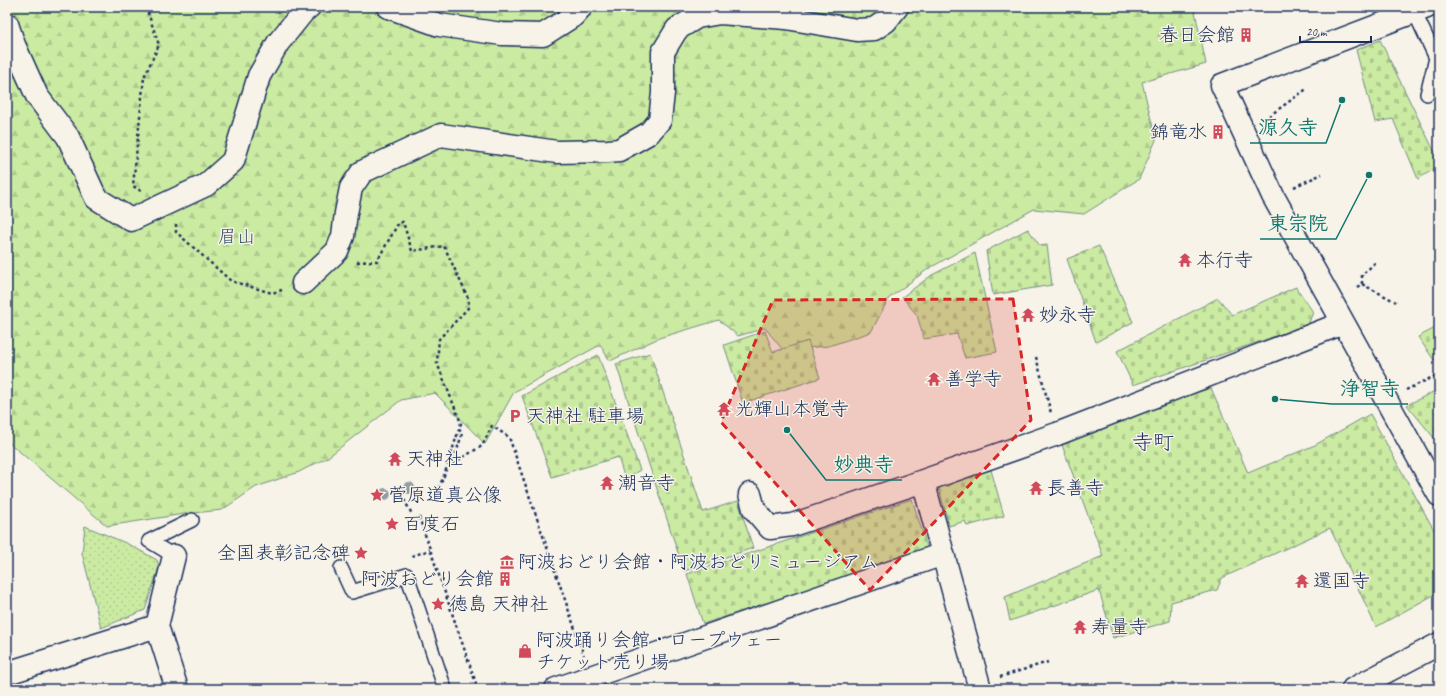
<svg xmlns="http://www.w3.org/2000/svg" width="1446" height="696" font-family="Caveat,'Klee One',sans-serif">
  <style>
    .forest { fill: url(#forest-firs); stroke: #738d80 }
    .cemetery { fill: url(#cemetery-stones); stroke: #738d80 }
    .park { fill: url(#park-dots); stroke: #738d80 }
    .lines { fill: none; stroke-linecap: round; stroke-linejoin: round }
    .lane-casing { stroke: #1b2f5e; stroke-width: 16 }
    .street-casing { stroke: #1b2f5e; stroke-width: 25 }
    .secondary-casing { stroke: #1b2f5e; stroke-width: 25 }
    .path { stroke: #1b2f5e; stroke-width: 2.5; stroke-dasharray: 3 3; stroke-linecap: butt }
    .lane { stroke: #f7f3e8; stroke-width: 13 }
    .street { stroke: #f7f3e8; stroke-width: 22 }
    .secondary { stroke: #f7f3e8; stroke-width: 22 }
    .tree { fill: #919ca4 }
    .marked { fill: #d62828; fill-opacity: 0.2; stroke: #d62828; stroke-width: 3; stroke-dasharray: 8 5; stroke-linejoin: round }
    .labels { text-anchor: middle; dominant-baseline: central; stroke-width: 3; stroke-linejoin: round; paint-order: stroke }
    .poi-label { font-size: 19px; fill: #1b2f5e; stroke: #f7f3e8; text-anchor: start }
    .park-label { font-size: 19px; fill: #3e556c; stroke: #f7f3e8 }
    .quarter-label { font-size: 21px; fill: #1b2f5e; stroke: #f7f3e8 }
    .leader { fill: none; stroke: #0f766e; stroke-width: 1.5 }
    .callout-dot { fill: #0f766e; stroke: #f7f3e8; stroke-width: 1.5 }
    .callout-label { font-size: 20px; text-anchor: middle; font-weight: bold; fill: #0f766e; stroke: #f7f3e8; stroke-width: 3; stroke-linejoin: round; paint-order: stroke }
  </style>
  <defs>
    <pattern id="forest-firs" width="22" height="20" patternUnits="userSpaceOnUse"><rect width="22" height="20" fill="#cbeba2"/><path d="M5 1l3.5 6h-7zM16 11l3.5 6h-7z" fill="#aeca8e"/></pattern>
    <pattern id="cemetery-stones" width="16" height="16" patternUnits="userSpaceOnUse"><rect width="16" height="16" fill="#cbeba2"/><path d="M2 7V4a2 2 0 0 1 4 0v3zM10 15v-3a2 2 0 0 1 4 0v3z" fill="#aeca8e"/></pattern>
    <pattern id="park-dots" width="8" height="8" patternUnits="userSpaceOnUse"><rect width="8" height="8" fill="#cbeba2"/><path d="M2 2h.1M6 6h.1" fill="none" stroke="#aeca8e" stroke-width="1.8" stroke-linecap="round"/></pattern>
  </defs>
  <rect width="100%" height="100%" fill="#f7f3e8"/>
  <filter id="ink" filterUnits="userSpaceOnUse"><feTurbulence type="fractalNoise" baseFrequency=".025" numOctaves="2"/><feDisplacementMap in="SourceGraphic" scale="8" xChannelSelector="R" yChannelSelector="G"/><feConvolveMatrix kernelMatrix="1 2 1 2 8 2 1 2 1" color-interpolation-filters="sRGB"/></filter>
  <g filter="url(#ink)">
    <!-- forest -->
    <path class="forest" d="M 7,7 L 1194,7 L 1206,64 L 1142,82 L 1156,140 L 1139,179 L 1084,214 L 1034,209 L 928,269 L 889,298 L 871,332 L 829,346 L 783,350 L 765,328 L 738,336 L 719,320 L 659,338 L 610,361 L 600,345 L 514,392 L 485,444 L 435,393 L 401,400 L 328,457 L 299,472 L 256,487 L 222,510 L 184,514 L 107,526 L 7,441 Z"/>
    <!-- cemetery -->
    <path class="cemetery" d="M 1380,40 L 1439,161 L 1439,166 L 1418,179 L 1393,119 L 1375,122 L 1356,50 Z
      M 1028,229 L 1040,246 L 1047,245 L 1052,285 L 993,295 L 986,251 Z
      M 1099,246 L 1133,322 L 1096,342 L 1067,259 Z
      M 975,253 L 997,352 L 965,358 L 957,334 L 924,339 L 917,315 L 902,297 L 932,275 Z
      M 1296,287 L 1313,312 L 1308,325 L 1133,385 L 1117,351 L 1218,298 L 1232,315 Z
      M 1439,326 L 1439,357 L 1434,360 L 1418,337 Z
      M 765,331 L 773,352 L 808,341 L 820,378 L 743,403 L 724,345 Z
      M 650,353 L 703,512 L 738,501 L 753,548 L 684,571 L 616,364 Z
      M 598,355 L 640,470 L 625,479 L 618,457 L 552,477 L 522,396 Z
      M 1211,388 L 1248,473 L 1315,445 L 1370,414 L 1439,539 L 1439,592 L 1376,627 L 1330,528 L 1222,578 L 1217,590 L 1171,602 L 1170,621 L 1113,638 L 1099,590 L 1010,621 L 1005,597 L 1103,556 L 1062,445 L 1119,418 Z
      M 1439,389 L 1439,437 L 1435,439 L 1407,405 Z
      M 991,470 L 1004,516 L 967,526 L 965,521 L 949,526 L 938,484 Z
      M 912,499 L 928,550 L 703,624 L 687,574 Z"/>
    <!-- park -->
    <path class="park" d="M 85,526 L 128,544 L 157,560 L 159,567 L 145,610 L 101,628 L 82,553 Z"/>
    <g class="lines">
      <defs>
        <path id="lane" d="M 1414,11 L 1436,58 L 1439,57
          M 1427,94 L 1436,58
          M 174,556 L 149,541 L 192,520
          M 341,568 L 352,592 L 407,575 L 445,689"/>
        <path id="street" d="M 388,7 L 439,25 L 502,34 L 543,35 L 573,16 L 581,7
          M 1427,7 L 1222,85 L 1273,196 L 1439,495
          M 7,24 L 14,45 L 37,96 L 68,137 L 96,198 L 131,220 L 206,185 L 233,161 L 259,76 L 278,43 L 303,12 L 309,7
          M 303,283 L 337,251 L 343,236 L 346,213 L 351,188 L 362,172 L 441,135 L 557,152 L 608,151 L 619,150 L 649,133 L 660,120 L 663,93 L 663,52 L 677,29 L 697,17 L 720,13 L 786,18 L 857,30 L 874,29 L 886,21 L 897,7
          M 750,494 L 754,509 L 770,528 L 792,525 L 923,481
          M 174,556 L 157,626 L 177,689
          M 7,673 L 157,626
          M 582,680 L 943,554
          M 980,689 L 923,481 L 1057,434 L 1343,323"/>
        <path id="secondary" d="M 556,689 L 582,680 L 585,689
          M 1353,689 L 1439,644"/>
      </defs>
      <!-- lane casing -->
      <use href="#lane" class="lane-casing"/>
      <!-- street casing -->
      <use href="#street" class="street-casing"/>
      <!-- secondary casing -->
      <use href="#secondary" class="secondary-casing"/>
      <!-- path -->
      <path class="path" d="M 1269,116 L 1308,88
        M 1294,187 L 1322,174
        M 141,191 L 133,186 L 144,77 L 159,45 L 146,7
        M 176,224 L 176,232 L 231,281 L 272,293 L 282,290
        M 357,262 L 377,261 L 399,222 L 403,222 L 412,251 L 444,246 L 469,300 L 468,308 L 439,339 L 437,363 L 461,423 L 445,473 L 433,502
        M 1362,284 L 1362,275 L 1377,261
        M 1357,287 L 1362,284 L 1396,302
        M 1036,357 L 1051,413
        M 1406,390 L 1439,374
        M 459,429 L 462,434 L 453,463 L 482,446 L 492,426 L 509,437 L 584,655
        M 398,489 L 412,514
        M 419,517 L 478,689
        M 412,556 L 430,550
        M 1000,677 L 1048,662"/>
      <!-- lane -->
      <use href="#lane" class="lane"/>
      <!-- street -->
      <use href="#street" class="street"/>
      <!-- secondary -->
      <use href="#secondary" class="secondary"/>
    </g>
    <!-- trees -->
    <g class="tree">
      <circle cx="409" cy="488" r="6"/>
      <circle cx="385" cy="494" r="6"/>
    </g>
  </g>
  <!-- marked area -->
  <path class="marked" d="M 1013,299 L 1031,420 L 870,590 L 721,422 L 773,300 Z"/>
  <!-- icons -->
  <defs>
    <symbol id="building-bare" viewBox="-9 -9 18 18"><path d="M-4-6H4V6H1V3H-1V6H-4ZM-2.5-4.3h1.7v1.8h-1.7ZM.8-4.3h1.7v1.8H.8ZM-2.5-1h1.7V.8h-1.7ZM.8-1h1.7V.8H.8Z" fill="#d1495b" stroke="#f7f3e8" stroke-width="2.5" paint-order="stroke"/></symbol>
    <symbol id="temple-bare" viewBox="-9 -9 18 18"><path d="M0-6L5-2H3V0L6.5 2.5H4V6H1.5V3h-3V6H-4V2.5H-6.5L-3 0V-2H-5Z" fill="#d1495b" stroke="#f7f3e8" stroke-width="2.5" paint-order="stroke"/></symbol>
    <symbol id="parking-bare" viewBox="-9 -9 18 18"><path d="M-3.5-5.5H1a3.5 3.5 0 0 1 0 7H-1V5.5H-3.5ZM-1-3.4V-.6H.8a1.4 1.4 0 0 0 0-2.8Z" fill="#d1495b" stroke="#f7f3e8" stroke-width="2.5" paint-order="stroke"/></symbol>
    <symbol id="sight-bare" viewBox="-9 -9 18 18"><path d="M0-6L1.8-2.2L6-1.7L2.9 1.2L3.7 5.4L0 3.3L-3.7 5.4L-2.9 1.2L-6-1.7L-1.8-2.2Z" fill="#d1495b" stroke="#f7f3e8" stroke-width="2.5" paint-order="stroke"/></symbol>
    <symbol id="museum-bare" viewBox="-9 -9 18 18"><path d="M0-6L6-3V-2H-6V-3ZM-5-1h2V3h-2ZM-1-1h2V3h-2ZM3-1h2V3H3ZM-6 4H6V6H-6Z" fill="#d1495b" stroke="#f7f3e8" stroke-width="2.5" paint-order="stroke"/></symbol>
    <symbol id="shop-bare" viewBox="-9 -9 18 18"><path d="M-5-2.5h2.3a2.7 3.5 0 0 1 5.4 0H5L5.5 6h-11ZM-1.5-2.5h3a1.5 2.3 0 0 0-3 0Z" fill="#d1495b" stroke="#f7f3e8" stroke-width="2.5" paint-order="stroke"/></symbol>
  </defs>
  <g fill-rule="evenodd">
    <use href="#building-bare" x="1236" y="25" width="20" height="20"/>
    <use href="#building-bare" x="1208" y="122" width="20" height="20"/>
    <use href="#temple-bare" x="1175" y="250" width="20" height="20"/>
    <use href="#temple-bare" x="1018" y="305" width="20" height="20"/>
    <use href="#temple-bare" x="924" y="369" width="20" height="20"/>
    <use href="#temple-bare" x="714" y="399" width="20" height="20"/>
    <use href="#parking-bare" x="505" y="406" width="20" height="20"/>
    <use href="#temple-bare" x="385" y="449" width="20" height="20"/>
    <use href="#temple-bare" x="597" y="473" width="20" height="20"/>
    <use href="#temple-bare" x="1026" y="478" width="20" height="20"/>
    <use href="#sight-bare" x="367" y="485" width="20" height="20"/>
    <use href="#sight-bare" x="382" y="514" width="20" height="20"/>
    <use href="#sight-bare" x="351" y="543" width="20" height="20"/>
    <use href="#museum-bare" x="497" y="552" width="20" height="20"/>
    <use href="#building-bare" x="495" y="569" width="20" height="20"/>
    <use href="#temple-bare" x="1292" y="571" width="20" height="20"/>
    <use href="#sight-bare" x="428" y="594" width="20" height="20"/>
    <use href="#temple-bare" x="1070" y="617" width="20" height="20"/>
    <use href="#shop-bare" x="515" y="641" width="20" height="20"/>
  </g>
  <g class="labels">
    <!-- poi labels -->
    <g class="poi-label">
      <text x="1235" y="35" text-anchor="end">春日会館</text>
      <text x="1207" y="132" text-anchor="end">錦竜水</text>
      <text x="1196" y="260">本行寺</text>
      <text x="1039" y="315">妙永寺</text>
      <text x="945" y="379">善学寺</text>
      <text x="735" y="409">光輝山本覚寺</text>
      <text x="526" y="416">天神社 駐車場</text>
      <text x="406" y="459">天神社</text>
      <text x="618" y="483">潮音寺</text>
      <text x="1047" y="488">長善寺</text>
      <text x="388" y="495">菅原道真公像</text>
      <text x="403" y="524">百度石</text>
      <text x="350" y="553" text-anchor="end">全国表彰記念碑</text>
      <text x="518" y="562">阿波おどり会館・阿波おどりミュージアム</text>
      <text x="494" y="579" text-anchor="end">阿波おどり会館</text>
      <text x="1313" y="581">還国寺</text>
      <text x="449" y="604">徳島 天神社</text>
      <text x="1091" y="627">寿量寺</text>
      <text x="536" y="640">阿波踊り会館・ロープウェー<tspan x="536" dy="22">チケット売り場</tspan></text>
    </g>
    <!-- park labels -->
    <g class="park-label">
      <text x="237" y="237">眉山</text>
    </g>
    <!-- quarter labels -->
    <g class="quarter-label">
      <text x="1153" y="442">寺町</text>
    </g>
  </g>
  <!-- callouts -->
  <path class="leader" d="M1342 100L1326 143H1250M1369 175L1336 239H1260M1275 399L1332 404H1408M787 430L826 480H902"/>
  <g class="callout-dot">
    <circle cx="1342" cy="100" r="4"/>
    <circle cx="1369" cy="175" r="4"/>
    <circle cx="1275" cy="399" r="4"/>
    <circle cx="787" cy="430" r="4"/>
  </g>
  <g class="callout-label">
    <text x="1288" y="134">源久寺</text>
    <text x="1298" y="230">東宗院</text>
    <text x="1370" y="395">浄智寺</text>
    <text x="864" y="471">妙典寺</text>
  </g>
  <!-- margin -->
  <rect width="1446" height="696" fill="none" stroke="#f7f3e8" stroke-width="24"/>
  <rect x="12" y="12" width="1422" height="672" fill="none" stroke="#1b2f5e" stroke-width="1.5" filter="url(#ink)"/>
  <!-- scale -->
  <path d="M1300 36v6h71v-6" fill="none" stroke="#1b2f5e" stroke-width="2"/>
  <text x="1306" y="36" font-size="12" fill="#1b2f5e" stroke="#f7f3e8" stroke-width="3" paint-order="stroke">20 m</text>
</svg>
